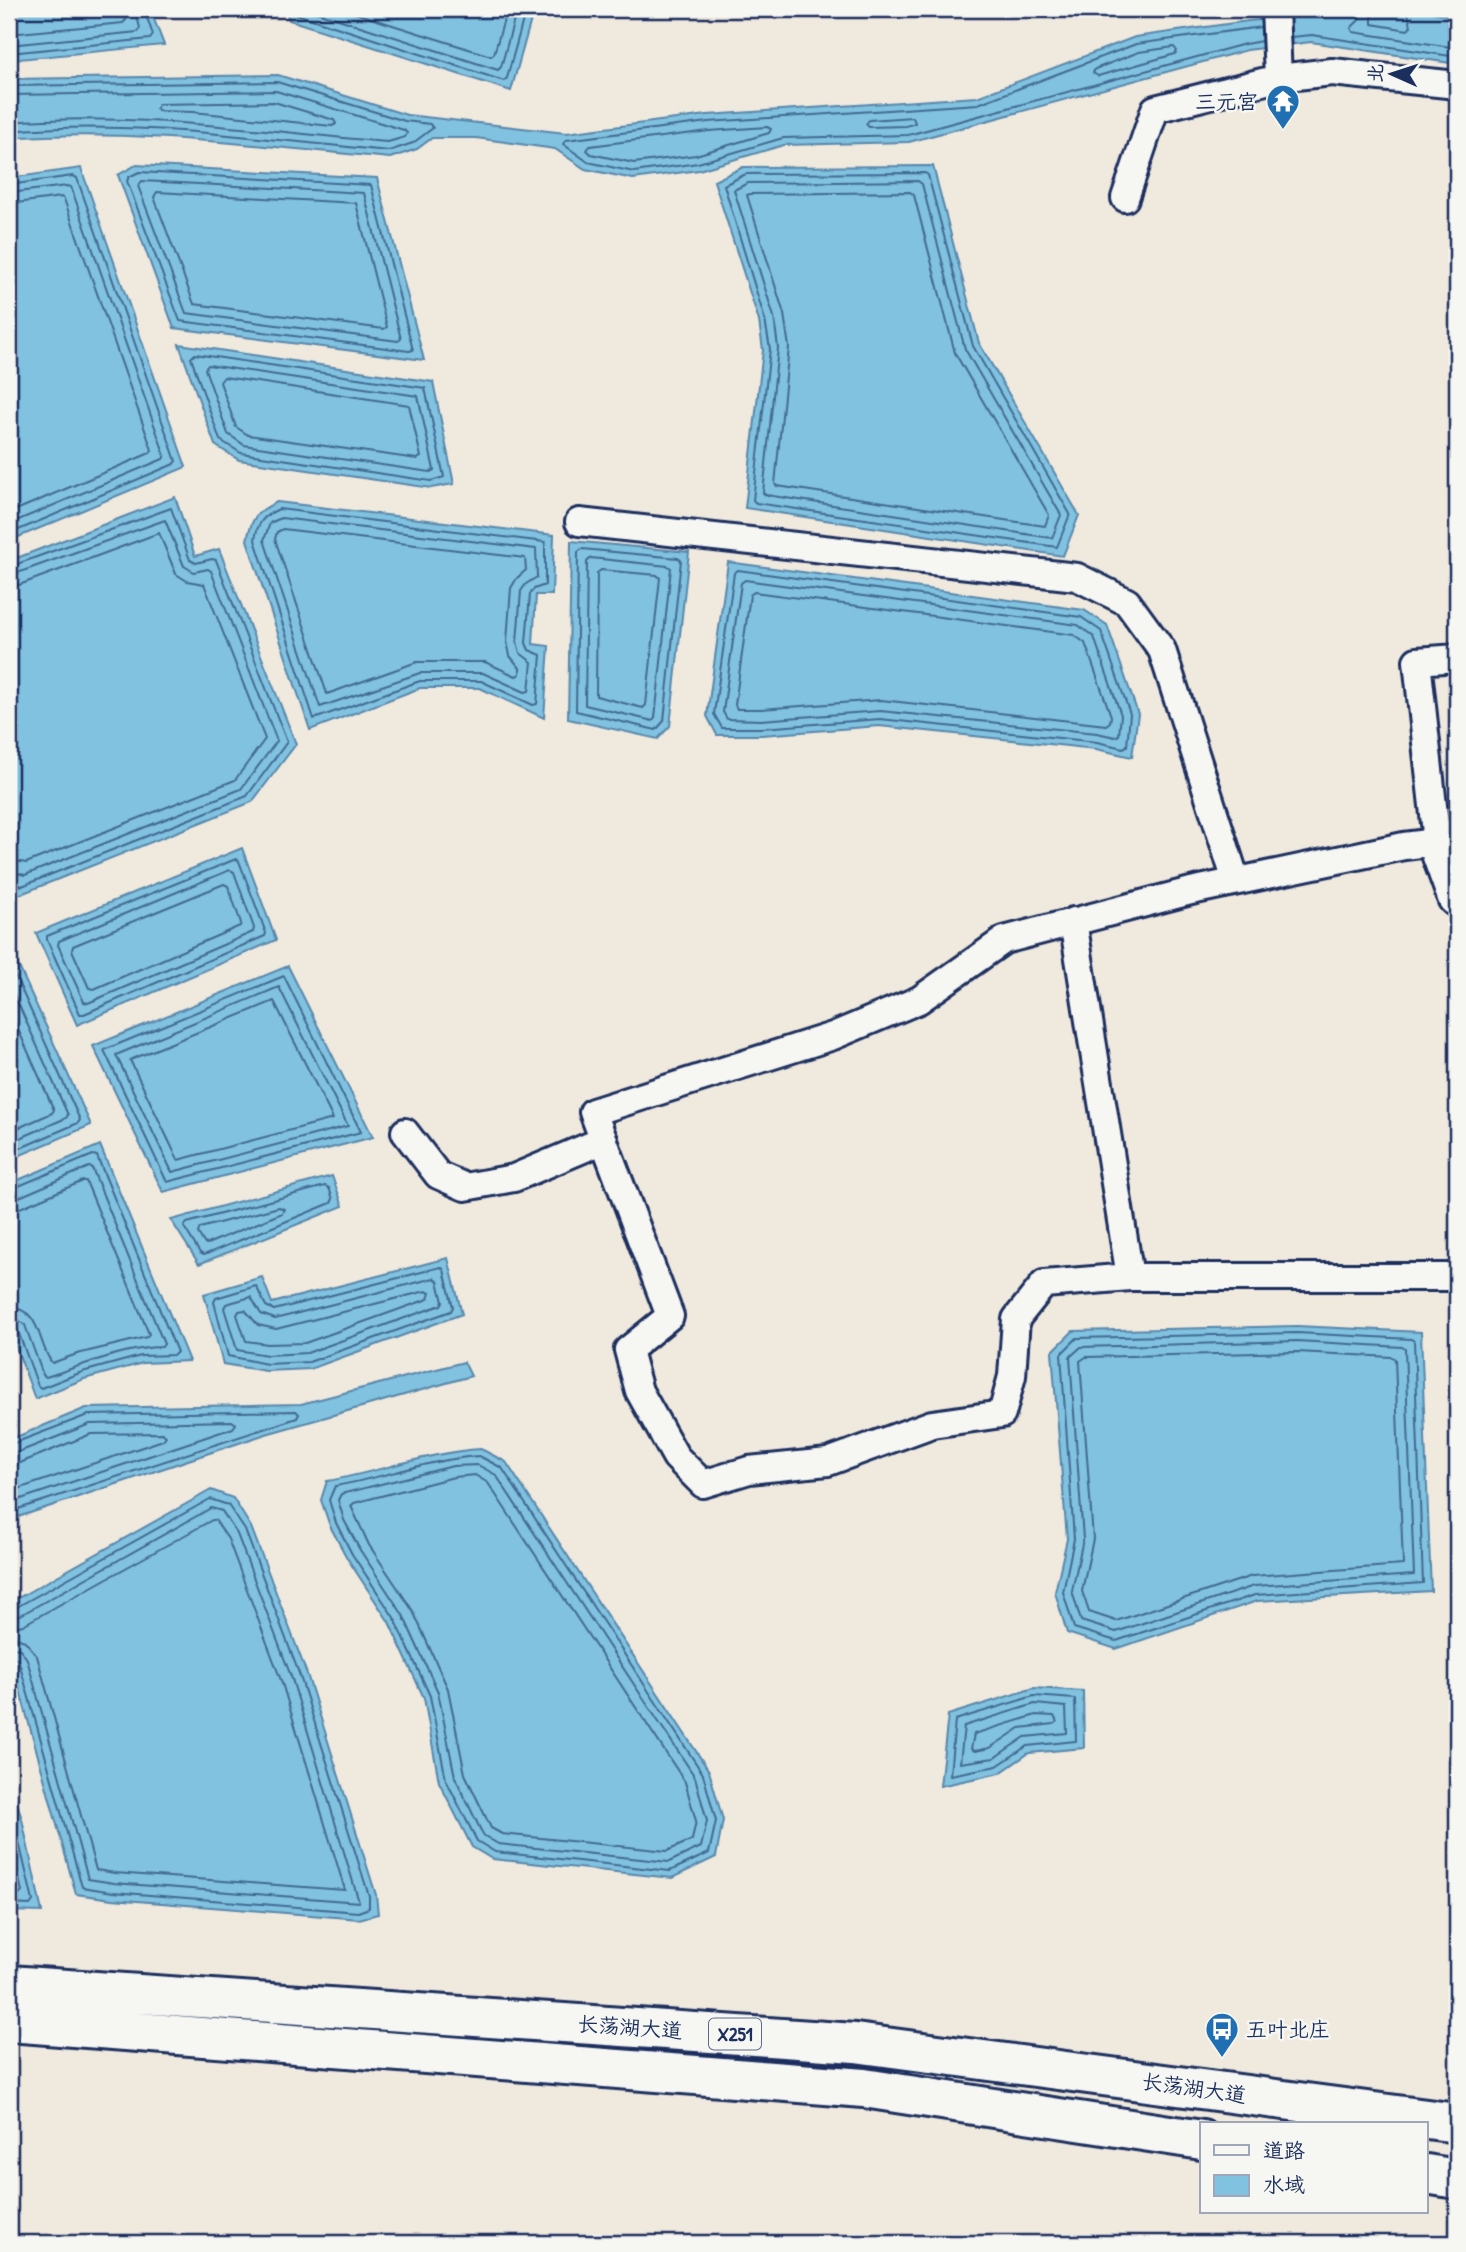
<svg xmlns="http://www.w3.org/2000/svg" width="1466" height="2252" font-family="'Patrick Hand','LXGW WenKai TC',sans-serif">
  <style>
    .water { fill: #80c2e0; stroke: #5887ac; stroke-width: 2 }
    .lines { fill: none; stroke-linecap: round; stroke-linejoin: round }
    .shore { stroke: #436a92; stroke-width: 2 }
    .street-casing { stroke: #1b2f5e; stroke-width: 32 }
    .secondary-casing { stroke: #1b2f5e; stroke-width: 44 }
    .primary-casing { stroke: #1b2f5e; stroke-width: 44 }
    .street { stroke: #f6f6f2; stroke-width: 26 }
    .secondary { stroke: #f6f6f2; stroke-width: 38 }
    .primary { stroke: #f6f6f2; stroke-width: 38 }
    .labels { text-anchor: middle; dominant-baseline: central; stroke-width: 5; stroke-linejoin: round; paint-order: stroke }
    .shield { fill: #f6f6f2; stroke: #5d6b8a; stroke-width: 2 }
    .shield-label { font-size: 19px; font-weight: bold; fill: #1b2f5e }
    .poi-label { font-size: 21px; fill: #1b2f5e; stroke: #f6f6f2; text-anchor: end }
    .street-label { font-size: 21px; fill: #1b2f5e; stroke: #f6f6f2 }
  </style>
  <rect width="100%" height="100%" fill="#f0e9dd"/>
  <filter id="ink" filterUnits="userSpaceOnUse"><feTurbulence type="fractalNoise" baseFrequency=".0143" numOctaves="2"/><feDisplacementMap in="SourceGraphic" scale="14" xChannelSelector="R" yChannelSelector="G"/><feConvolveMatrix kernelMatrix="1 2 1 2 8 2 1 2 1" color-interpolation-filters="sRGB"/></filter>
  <g filter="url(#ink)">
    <!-- water -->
    <path class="water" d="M 9,9 L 150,9 L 164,45 L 9,60 Z
      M 285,9 L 534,9 L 511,91 L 289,20 Z
      M 1382,9 L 1417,9 L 1457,17 L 1457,64 L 1311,42 L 1247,50 L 909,142 L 784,145 L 699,170 L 633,179 L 585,169 L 555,149 L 476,138 L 432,138 L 417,149 L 390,158 C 263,147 136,128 9,138 L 9,79 L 278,75 L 407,115 L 566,133 L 707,115 L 977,97 L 1135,37 L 1248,21 Z
      M 136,165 L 377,178 L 424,360 L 174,328 L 118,175 Z
      M 933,166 L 979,343 L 1079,515 L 1063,556 L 745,508 L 763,350 L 759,321 L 714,181 L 743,167 Z
      M 81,168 L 186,467 L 9,541 L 9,178 Z
      M 179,344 L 433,382 L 454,484 L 431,488 L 239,460 L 215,445 Z
      M 175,497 L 195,556 L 219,549 L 296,744 L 252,802 L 16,896 L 9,881 L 9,561 Z
      M 277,502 L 554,535 L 552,595 L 536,595 L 533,644 L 549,646 L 544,718 L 480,688 L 420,688 L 310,730 L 247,540 C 252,517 256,512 277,502 Z
      M 571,541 L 689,552 L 670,726 L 658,739 L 568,719 Z
      M 728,562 L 1084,610 L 1107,625 L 1138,714 L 1132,757 L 1096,749 L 879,726 L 762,735 L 717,735 L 707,716 Z
      M 242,848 L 276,940 L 77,1025 L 36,933 Z
      M 9,945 L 91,1125 L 9,1160 Z
      M 288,966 L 373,1137 L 163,1192 L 93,1046 Z
      M 100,1145 L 189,1361 L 143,1363 L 84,1379 L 35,1399 L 9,1327 L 9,1184 Z
      M 332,1176 L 343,1206 L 199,1264 L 171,1220 Z
      M 448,1258 L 462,1314 L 310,1369 L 266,1371 L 223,1364 L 204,1294 L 262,1277 L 272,1303 Z
      M 1297,1326 L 1421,1332 L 1431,1591 L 1257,1601 L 1116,1649 L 1067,1633 L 1055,1592 L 1067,1539 L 1052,1352 L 1073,1331 Z
      M 464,1362 L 471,1376 L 266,1434 L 9,1520 L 9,1440 L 86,1408 L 301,1404 Z
      M 481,1449 L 506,1462 L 709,1771 L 723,1820 L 716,1857 L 672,1878 L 492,1859 L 472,1847 L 439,1782 L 424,1698 L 389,1622 L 347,1558 L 330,1526 L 321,1500 L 327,1481 C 379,1472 429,1452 481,1449 Z
      M 211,1490 L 233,1498 L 251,1527 L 307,1674 L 376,1895 L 378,1914 L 359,1919 L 112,1899 L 76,1894 L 9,1651 L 9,1603 Z
      M 1034,1688 L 1083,1691 L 1084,1748 L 1029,1753 L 1000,1773 L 940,1786 L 948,1715 Z
      M 9,1777 L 22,1819 L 42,1912 L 9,1911 Z"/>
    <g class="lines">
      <!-- shore -->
      <path class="shore" d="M 292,9 L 296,14 L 504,81 L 507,78 L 526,9
        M 307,9 L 498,70 L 501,67 L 517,9
        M 342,9 L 491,56 L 494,54 L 507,9
        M 1361,9 L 1359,20 L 1351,28 L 1353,32 L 1457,48
        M 1372,9 L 1372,24 L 1408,30 L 1411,26 L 1407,9
        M 1261,27 L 1136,44 L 978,104 L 708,122 L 566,140 L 563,144 L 588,162 L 634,172 L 698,163 L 783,138 L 908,135 L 1245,44 L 1262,41
        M 9,34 L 123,23 L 126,20 L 125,9
        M 1291,37 L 1312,35 L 1457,57
        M 9,45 L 138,32 L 140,28 L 135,9
        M 1174,47 L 1177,51 L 1175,54 L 1098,76 L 1093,73 L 1095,69 L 1139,52 Z
        M 9,53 L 150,39 L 153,35 L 144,9
        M 9,86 L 277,82 L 405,121 L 430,124 L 433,128 L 413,143 L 389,151 C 263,140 135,119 9,131
        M 9,95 L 276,91 L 404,130 L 407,133 L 405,137 L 388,142 C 262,131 135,112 9,122
        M 274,102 L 334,120 L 336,124 L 332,126 L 193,112 L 159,111 L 156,108 L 159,104 Z
        M 913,117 L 915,123 L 906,126 L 869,127 L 866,124 L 869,120 Z
        M 767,127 L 771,129 L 769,133 L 696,155 L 634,163 L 591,154 L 587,150 L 590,146 L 709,131 Z
        M 139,172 L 371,185 L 413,350 L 409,351 L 180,321 L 127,181 L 129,177 Z
        M 925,173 L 928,175 L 973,346 L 1070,514 L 1057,547 L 756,503 L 753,500 L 770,349 L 765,320 L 724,185 L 746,174 Z
        M 142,181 L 364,193 L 401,339 L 398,341 L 186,313 L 138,186 Z
        M 918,181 L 922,184 L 965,349 L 1061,515 L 1052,538 L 766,495 L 763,493 L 778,348 L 774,317 L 734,190 L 748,183 Z
        M 9,185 L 73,176 L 77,178 L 176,461 L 174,464 L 9,534
        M 157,192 L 356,203 L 387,327 L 384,329 L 194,304 L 154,197 Z
        M 910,192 L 914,195 L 955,353 L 1049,515 L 1045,526 L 777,486 L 775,484 L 789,347 L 784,314 L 747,195 L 750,194 Z
        M 9,193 L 67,186 L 71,187 L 165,456 L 163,459 L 9,524
        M 9,204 L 61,197 L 64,199 L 152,450 L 150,453 L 9,513
        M 195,354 L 425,388 L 444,477 L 431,481 L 241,453 L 220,440 L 191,358 Z
        M 208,365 L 418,396 L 434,470 L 430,472 L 244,445 L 228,434 L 205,369 Z
        M 224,377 L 409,405 L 421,457 L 417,459 L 248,435 L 236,427 L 220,382 Z
        M 279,509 L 545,542 L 545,585 L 534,589 L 530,594 L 526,643 L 529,650 L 541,655 L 537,704 L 533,705 L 481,681 L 420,681 L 314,719 L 255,540 C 257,523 263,516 279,509 Z
        M 281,518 L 536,549 L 537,577 L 526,584 L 521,591 L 517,642 L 520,653 L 532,662 L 529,691 L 525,692 L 483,673 L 420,673 L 320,707 L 264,540 L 270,523 Z
        M 283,529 L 525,558 L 526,570 L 517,578 L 511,588 L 507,641 L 510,656 L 520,668 L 520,674 L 516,676 L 485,662 L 417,662 L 327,694 L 275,539 L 277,532 Z
        M 582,549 L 678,558 L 681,560 L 664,721 L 656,730 L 576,711 L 578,552 Z
        M 591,558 L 668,566 L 671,568 L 655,718 L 653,721 L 585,705 L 587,562 Z
        M 9,567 L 171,508 L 190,560 L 196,563 L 212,559 L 216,560 L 287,742 L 247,796 L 22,886 L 9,880
        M 601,570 L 657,575 L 660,578 L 646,705 L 643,708 L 596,696 L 597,573 Z
        M 738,570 L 1081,617 L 1101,631 L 1130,714 L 1127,746 L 1123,748 L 1097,742 L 880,719 L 762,728 L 722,728 L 714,714 L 734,573 Z
        M 9,576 L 165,520 L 184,566 L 194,572 L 208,569 L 211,571 L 277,741 L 241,789 L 25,875 L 9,871
        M 745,580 L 1078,625 L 1094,637 L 1121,715 L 1119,735 L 1115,737 L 1097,733 L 880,711 L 761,720 L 727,719 L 723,712 L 741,583 Z
        M 9,587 L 19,585 L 159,533 L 176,574 L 187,581 L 204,584 L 265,739 L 235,780 L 26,863 L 9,860
        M 754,592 L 1074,635 L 1085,643 L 1111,716 L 1110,722 L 1106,725 L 881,700 L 761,709 L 737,709 L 735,705 L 750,595 Z
        M 236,859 L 239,861 L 266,933 L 265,936 L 84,1014 L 80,1014 L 47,940 L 47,936 Z
        M 230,870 L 234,872 L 254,928 L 253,932 L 88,1003 L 84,1002 L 58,945 L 59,941 Z
        M 224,884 L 228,886 L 241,923 L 240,926 L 94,989 L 89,988 L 72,950 L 73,946 Z
        M 9,962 L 80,1120 L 78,1123 L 9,1153
        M 284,976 L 361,1132 L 167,1182 L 104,1050 Z
        M 9,983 L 68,1115 L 66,1118 L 9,1143
        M 279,987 L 348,1126 L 172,1172 L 116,1055 Z
        M 274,1001 L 333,1119 L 178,1160 L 130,1060 Z
        M 9,1009 L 54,1110 L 52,1113 L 9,1132
        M 325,1186 L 329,1188 L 333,1199 L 331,1203 L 204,1255 L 200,1253 L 184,1227 L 187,1223 Z
        M 9,1190 L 93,1155 L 97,1156 L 177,1352 L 174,1355 L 141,1356 L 82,1372 L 41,1388 L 38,1386 L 18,1331 L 9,1327
        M 9,1199 L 17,1198 L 89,1167 L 92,1168 L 164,1344 L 162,1347 C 121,1348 85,1365 46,1377 L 43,1375 L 25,1325 L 18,1320 L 9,1318
        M 279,1207 L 284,1209 L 282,1213 L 207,1244 L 204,1243 L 198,1233 L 200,1228 Z
        M 9,1210 L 20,1208 L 83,1181 L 86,1181 L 149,1334 L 147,1337 L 77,1354 L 52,1363 C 37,1343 42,1309 9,1307
        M 441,1267 L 444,1270 L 453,1307 L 451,1311 L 309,1362 L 267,1364 L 228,1356 L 214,1302 L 216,1298 L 256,1286 L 266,1306 L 274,1310 Z
        M 434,1278 L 438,1281 L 443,1302 L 441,1305 L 307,1353 L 267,1355 L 237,1350 L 224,1308 L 226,1304 L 251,1297 L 261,1314 L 275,1319 Z
        M 426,1291 L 430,1293 L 428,1299 L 305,1343 L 268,1344 L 246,1341 L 237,1315 L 239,1311 L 245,1310 L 258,1325 L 276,1329 Z
        M 1297,1333 L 1411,1339 L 1414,1341 L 1423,1583 L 1255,1595 L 1116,1641 L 1074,1628 L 1063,1592 L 1074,1539 L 1061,1354 L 1077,1338 Z
        M 1297,1341 L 1402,1347 L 1405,1349 L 1414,1575 L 1254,1586 L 1116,1632 L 1081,1621 L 1072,1591 L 1083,1539 L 1070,1357 L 1081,1347 Z
        M 1297,1352 L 1392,1357 L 1395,1359 L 1403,1565 L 1252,1576 L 1116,1621 L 1089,1612 L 1082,1591 L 1093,1539 L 1080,1361 L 1086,1357 Z
        M 9,1445 L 88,1415 L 296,1411 L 299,1414 L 297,1418 L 9,1512
        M 9,1454 L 16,1453 L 90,1424 L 232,1421 L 236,1424 L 233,1428 L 9,1503
        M 479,1456 L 502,1468 L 703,1774 L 716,1821 L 709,1853 L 670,1871 L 495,1852 L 477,1841 L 446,1780 L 430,1696 L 395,1619 L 352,1554 L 336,1523 L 329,1500 L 335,1486 C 383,1478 430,1459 479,1456 Z
        M 9,1465 L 20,1463 L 91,1434 L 162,1433 L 166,1436 L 163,1440 L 9,1492
        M 478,1465 L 496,1475 L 695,1777 L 707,1821 L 701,1847 L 669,1862 L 498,1844 L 483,1835 L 455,1777 L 438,1692 L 403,1615 L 360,1550 L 344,1520 L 338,1500 L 341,1494 L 453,1466 Z
        M 475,1475 L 488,1483 L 685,1782 L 696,1821 L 692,1840 L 667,1851 L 502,1834 L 491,1828 L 465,1774 L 448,1689 L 413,1611 L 369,1545 L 351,1506 L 354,1503 L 454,1477 Z
        M 9,1609 L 15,1608 L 210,1499 L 228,1505 L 245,1530 L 300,1676 L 369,1896 L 369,1908 L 358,1912 L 113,1892 L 82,1887 L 19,1662 L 15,1657 L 9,1656
        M 9,1618 L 19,1616 L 211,1508 L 222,1511 L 237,1534 L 292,1679 L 359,1902 L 114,1883 L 88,1879 L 27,1659 L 20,1649 L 9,1647
        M 9,1628 L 23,1625 L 212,1520 L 215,1520 L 228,1539 L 282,1683 L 345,1890 L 115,1873 L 96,1870 L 37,1656 L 25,1641 L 9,1636
        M 1034,1696 L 1075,1699 L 1076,1741 L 1027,1746 L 997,1766 L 950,1775 L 955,1720 Z
        M 1035,1704 L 1066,1707 L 1067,1733 L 1025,1737 L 994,1758 L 960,1763 L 964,1726 Z
        M 1036,1715 L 1054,1716 L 1057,1722 L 1054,1724 L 1020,1728 L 990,1748 L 975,1751 L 971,1749 L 974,1734 Z
        M 9,1800 L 33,1901 L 30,1905 L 9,1904
        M 9,1832 L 22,1892 L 19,1895 L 9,1895"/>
      <defs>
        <path id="street" d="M 1275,9 L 1278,78
          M 1125,198 L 1155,109 L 1278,78 L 1332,72 L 1457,85
          M 579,522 L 1077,577 L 1127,602 L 1162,650 L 1236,881
          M 1073,921 L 1130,1277 L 1044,1284 L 1016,1319 L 1012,1376 L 1002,1414 L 932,1424 L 828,1462 L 749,1470 L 703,1484 L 676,1457 L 639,1391 L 628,1350 L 670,1316 L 593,1112 L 833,1036 L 919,1000 L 1004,940 L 1191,891 L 1404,846 L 1437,842 L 1417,661 L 1457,658
          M 405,1132 L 438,1175 L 465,1187 L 514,1178 L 604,1140
          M 1130,1277 L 1457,1277"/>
        <path id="secondary" d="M 1457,839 L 1437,842 L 1457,897"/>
        <path id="primary" d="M 9,1985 L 855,2043 L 1457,2123
          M 9,2022 L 864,2088 L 1202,2140
          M 1426,2174 L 1457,2179"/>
      </defs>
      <!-- street casing -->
      <use href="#street" class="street-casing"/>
      <!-- secondary casing -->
      <use href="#secondary" class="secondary-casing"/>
      <!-- primary casing -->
      <use href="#primary" class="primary-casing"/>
      <!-- street -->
      <use href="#street" class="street"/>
      <!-- secondary -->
      <use href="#secondary" class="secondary"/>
      <!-- primary -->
      <use href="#primary" class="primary"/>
    </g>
  </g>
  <!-- icons -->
  <defs>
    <symbol id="temple-pin" viewBox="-11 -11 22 30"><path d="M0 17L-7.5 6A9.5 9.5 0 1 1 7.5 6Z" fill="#1f6fb2" stroke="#f6f6f2"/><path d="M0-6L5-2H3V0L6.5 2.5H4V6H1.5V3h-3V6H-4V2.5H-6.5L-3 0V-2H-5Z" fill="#fff"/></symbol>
    <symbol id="bus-pin" viewBox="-11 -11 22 30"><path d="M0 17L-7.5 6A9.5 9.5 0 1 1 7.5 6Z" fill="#1f6fb2" stroke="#f6f6f2"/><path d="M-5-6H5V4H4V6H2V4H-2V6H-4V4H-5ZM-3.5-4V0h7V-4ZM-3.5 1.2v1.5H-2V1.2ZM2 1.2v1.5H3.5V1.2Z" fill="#fff"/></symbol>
  </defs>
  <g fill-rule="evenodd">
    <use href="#temple-pin" x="1264" y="82" width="38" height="52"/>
    <use href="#bus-pin" x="1203" y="2010" width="38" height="52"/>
  </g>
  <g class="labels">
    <!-- shield labels -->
    <rect class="shield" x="709" y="2018.5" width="52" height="31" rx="5"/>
    <g class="shield-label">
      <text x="735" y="2034">X251</text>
    </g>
    <!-- poi labels -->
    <g class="poi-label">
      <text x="1258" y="101">三元宫</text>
      <text x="1246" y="2029" text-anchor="start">五叶北庄</text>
    </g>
    <!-- street labels -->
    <g class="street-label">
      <text transform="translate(630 2027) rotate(4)">长荡湖大道</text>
      <text transform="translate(1194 2088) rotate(8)">长荡湖大道</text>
    </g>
  </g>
  <!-- margin -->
  <rect width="1466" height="2252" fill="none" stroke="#f6f6f2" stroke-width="35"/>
  <rect x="18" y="18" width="1431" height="2217" fill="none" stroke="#1b2f5e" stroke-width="2.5" filter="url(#ink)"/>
  <!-- legend -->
  <rect x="1200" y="2122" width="228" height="91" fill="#f6f6f2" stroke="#9ea6b7" stroke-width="2"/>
  <rect x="1214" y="2145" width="35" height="10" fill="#f6f6f2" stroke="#9ea6b7" stroke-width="2"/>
  <text x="1263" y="2158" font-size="21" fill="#1b2f5e">道路</text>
  <rect x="1214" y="2175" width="35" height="21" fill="#80c2e0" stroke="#9ea6b7" stroke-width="2"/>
  <text x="1263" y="2192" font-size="21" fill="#1b2f5e">水域</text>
  <!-- north arrow -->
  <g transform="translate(1392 74) rotate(273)" stroke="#f6f6f2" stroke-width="5" paint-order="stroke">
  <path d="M0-5L12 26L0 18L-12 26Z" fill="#1b2f5e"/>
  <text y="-10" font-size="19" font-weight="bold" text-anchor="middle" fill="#1b2f5e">北</text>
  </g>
</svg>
